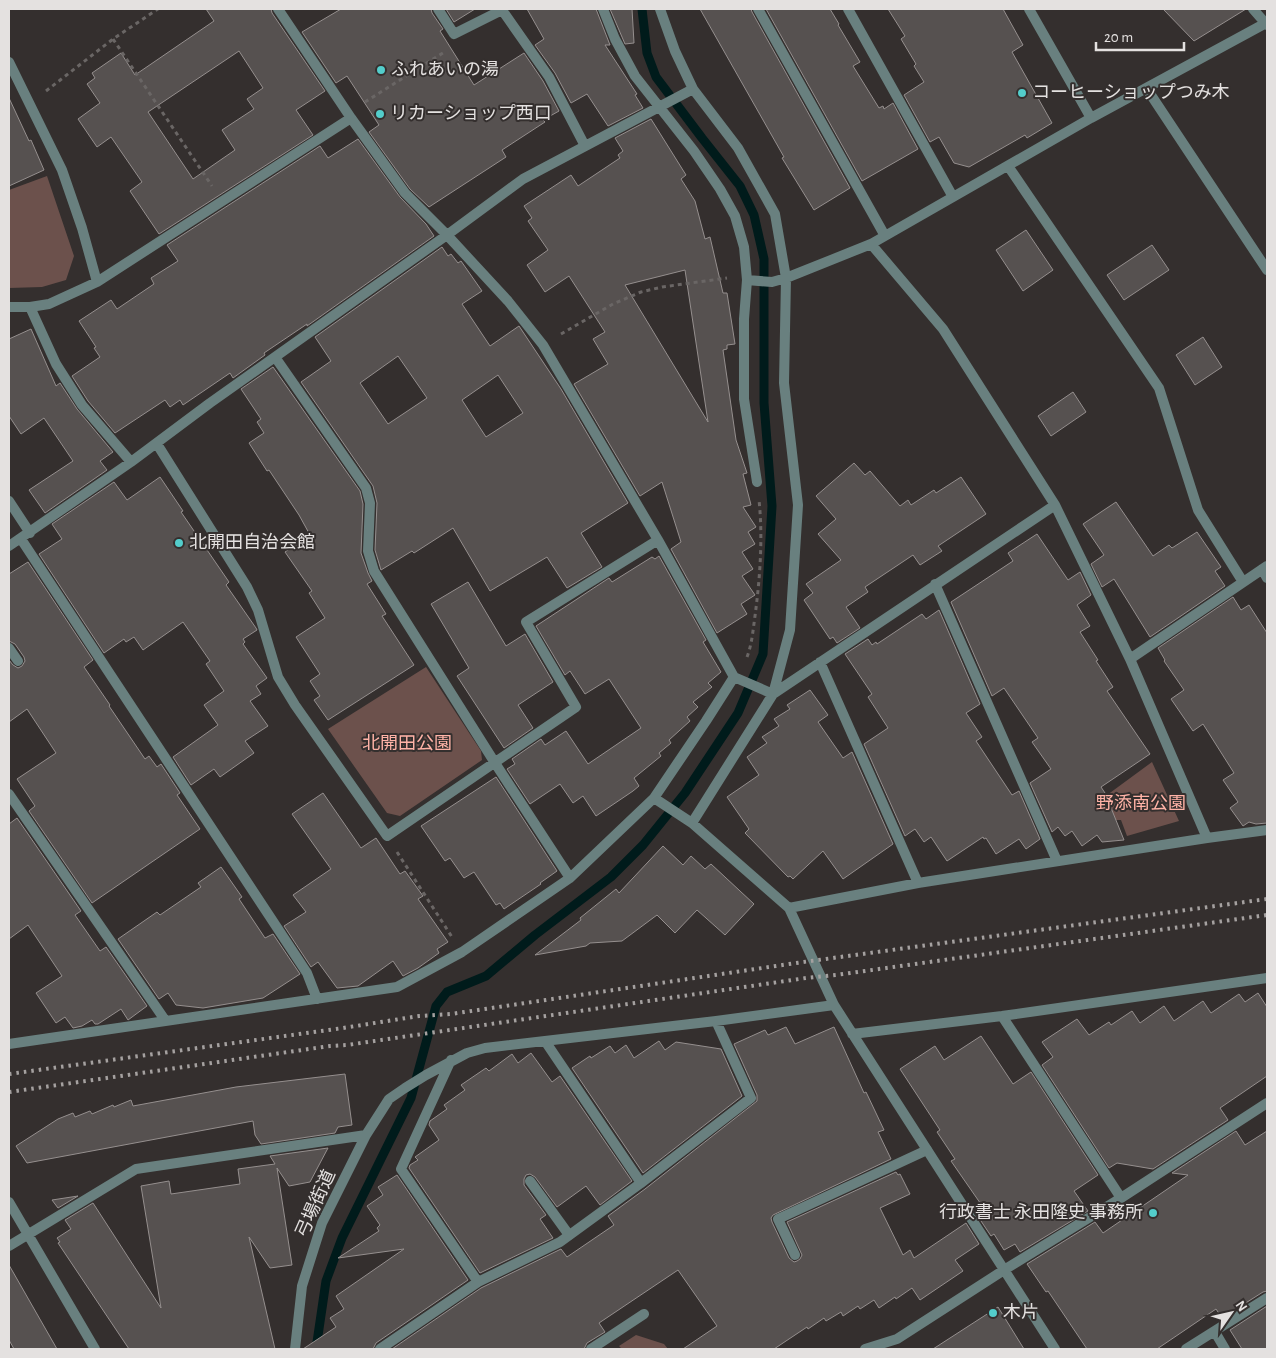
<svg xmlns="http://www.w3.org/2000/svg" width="1276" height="1358" font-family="'Alegreya Sans','Noto Sans JP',sans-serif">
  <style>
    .green { fill: #6c514c }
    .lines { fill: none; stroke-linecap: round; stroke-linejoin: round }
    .stream { stroke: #001b1b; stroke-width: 9 }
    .building { fill: #565150; stroke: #958f8e; fill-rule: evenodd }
    .path { stroke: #6a6665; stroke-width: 3; stroke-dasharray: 4 4; stroke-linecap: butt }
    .service { stroke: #69807f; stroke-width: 10 }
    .minor { stroke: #69807f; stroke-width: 10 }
    .rail { stroke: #a5a1a0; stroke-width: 4; stroke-dasharray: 2.5 5; stroke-linecap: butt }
    .poi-dot { fill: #53cdcb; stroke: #342f2e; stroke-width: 2 }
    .labels { text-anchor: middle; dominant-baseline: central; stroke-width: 4; stroke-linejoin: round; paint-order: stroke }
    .poi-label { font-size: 18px; fill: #e4e1e0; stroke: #342f2e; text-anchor: start }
    .park-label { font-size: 18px; fill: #ffb3a7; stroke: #342f2e }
    .street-label { font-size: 18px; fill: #e4e1e0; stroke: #342f2e }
  </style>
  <rect width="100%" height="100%" fill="#342f2e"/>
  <!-- green -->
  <path class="green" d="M 47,176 L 74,256 L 66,280 L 42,287 L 9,288 L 9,190 Z
    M 426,667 L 481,751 L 482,760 L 400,816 L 387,813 L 328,729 Z
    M 1152,762 L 1179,821 L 1127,836 L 1121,820 L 1116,820 L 1103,798 Z
    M 636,1335 L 664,1344 L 668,1349 L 622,1349 L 619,1346 Z"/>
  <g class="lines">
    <!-- stream -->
    <path class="stream" d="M 316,1349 L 326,1281 L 342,1238 L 411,1098 L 436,1006 L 447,992 L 486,976 L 535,935 L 611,877 L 643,845 L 685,793 L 738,713 L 763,654 L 772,506 L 764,403 L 764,259 L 754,215 L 740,186 L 702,138 L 656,77 L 647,53 L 642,9"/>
  </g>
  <!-- building -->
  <path class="building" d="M 206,9 L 271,9 L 272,13 L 325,91 L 296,110 L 313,135 L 159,234 L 130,191 L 142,182 L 111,137 L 97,147 L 78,119 L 100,103 L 87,84 L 95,78 L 92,73 L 121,53 L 135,75 L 214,21 ZM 239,51 L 263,88 L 247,99 L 254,109 L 222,130 L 235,150 L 193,179 L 148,112 Z
    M 341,9 L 431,9 L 432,13 L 443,29 L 440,31 L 474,85 L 524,53 L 543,81 L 559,111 L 543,120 L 545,122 L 502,150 L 506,157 L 429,207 L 410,189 L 369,132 L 379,125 L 347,76 L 336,83 L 302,32 Z
    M 446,9 L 475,9 L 454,22 Z
    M 527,9 L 596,9 L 610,45 L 605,45 L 637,94 L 635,95 L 643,108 L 608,126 L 587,94 L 571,103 L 555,73 L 535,45 L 544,39 Z
    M 610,9 L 632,9 L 634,43 L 625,44 Z
    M 700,9 L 751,9 L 752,12 L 850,188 L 814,210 L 782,158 L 784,157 Z
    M 766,9 L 830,9 L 839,24 L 838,25 L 860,62 L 853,66 L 879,108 L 883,106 L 884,109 L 893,103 L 918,149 L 862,181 Z
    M 888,9 L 1003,9 L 1023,45 L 1012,52 L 1052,123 L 1027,138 L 1025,135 L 969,167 L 954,163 L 939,137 L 930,142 L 904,95 L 924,82 L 914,66 L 916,64 L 901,39 L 905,36 Z
    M 1163,9 L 1246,9 L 1194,41 Z
    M 9,98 L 29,141 L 31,140 L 44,170 L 9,186 Z
    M 651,119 L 686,175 L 681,179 L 695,201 L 705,239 L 710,237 L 723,293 L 727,293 L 735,344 L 727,345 L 727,349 L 723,350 L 736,440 L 747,473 L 743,474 L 751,505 L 743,507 L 756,527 L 748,532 L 755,544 L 742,552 L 753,569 L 742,576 L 755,595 L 741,604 L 747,614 L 717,633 L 671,549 L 681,542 L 662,482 L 640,496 L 574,384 L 608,364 L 593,339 L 605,332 L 569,276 L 545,292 L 527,265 L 548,250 L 528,221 L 532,218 L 524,206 L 571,175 L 578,186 L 620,158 L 618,155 L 623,151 L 615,138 ZM 685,270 L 708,422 L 625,285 Z
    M 358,139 L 400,197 L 426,224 L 434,236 L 307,326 L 307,324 L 264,353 L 265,355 L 233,378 L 230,373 L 183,405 L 180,400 L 170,407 L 165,400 L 115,433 L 88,401 L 72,376 L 100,357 L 94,348 L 96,347 L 79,321 L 111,300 L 117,309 L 154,284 L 151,278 L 178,261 L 167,245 L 320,146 L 328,158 Z
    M 1026,230 L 1053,270 L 1023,291 L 996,250 Z
    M 1152,245 L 1169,270 L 1124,300 L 1107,275 Z
    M 442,247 L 448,256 L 451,254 L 458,263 L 461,261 L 482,291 L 462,304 L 490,346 L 519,326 L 561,389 L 628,503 L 581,533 L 602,567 L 567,588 L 547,557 L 490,591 L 453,528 L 414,553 L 412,551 L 381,570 L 375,550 L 377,503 L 373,486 L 301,382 L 331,361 L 315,337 ZM 398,356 L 427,398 L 388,424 L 360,383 ZM 498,375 L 523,413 L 486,437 L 462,400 Z
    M 31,329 L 56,386 L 60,383 L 77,409 L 113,452 L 100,461 L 107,470 L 45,513 L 29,490 L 73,461 L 44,418 L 21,434 L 9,416 L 9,339 Z
    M 1203,337 L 1222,367 L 1195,385 L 1176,355 Z
    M 273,367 L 360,491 L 363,504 L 361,553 L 368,573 L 372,581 L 367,584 L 386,614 L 382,616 L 414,665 L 328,720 L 314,700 L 320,696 L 310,681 L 320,674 L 296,637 L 325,618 L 309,593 L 312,591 L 285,552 L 310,535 L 299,515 L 269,470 L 267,471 L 249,443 L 264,433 L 257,422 L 261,419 L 241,389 Z
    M 1073,392 L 1086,412 L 1051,436 L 1038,416 Z
    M 854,463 L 865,475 L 870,471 L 900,506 L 908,500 L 911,505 L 934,490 L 936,493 L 961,477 L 986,514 L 938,546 L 942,551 L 920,565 L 913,555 L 865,587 L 868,592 L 846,607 L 860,628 L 837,643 L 833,637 L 830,639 L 804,600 L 813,593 L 806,584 L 841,560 L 818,534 L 836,519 L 816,496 Z
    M 160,477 L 183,511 L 181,512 L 229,582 L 226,585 L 256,628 L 257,630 L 243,639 L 245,642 L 243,644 L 267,678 L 256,686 L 261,694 L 250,701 L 268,726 L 245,741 L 254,753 L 220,777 L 214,769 L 191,785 L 173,757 L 218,725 L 204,705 L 224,691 L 206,664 L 210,661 L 183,622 L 143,650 L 134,637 L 126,642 L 124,639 L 104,653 L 39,554 L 62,539 L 52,524 L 114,482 L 127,500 Z
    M 1116,502 L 1153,556 L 1169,545 L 1172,548 L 1197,532 L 1221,567 L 1215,571 L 1225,586 L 1150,637 L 1114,579 L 1102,587 L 1091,564 L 1104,555 L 1083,524 Z
    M 1037,534 L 1068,580 L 1080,572 L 1091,595 L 1077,605 L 1090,626 L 1080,632 L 1098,660 L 1096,661 L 1113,687 L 1107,691 L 1150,754 L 1101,787 L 1105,793 L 1124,840 L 1102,842 L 1097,835 L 1082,846 L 1072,831 L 1065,836 L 1058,827 L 1052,832 L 1030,783 L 1051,769 L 1032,742 L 1038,738 L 1004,688 L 992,696 L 951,602 L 1013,561 L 1008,553 Z
    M 659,556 L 706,640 L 703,642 L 721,672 L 708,683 L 712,687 L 693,702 L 698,707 L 687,717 L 690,721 L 669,740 L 671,743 L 659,753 L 661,756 L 634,778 L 639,786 L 633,791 L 596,816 L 583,796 L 573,803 L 560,784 L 530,804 L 507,769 L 515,764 L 512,759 L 541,739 L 545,745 L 566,731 L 588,764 L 641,728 L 609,679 L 585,694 L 570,671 L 565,675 L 536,626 L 609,578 L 612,582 L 652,557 L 655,559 Z
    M 28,562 L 93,660 L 84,667 L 110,705 L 109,706 L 145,759 L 149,756 L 157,767 L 161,764 L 180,793 L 177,795 L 200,829 L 92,903 L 29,811 L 35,806 L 17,779 L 56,753 L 27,709 L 9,722 L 9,660 L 13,665 L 18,668 L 22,666 L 25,661 L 24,657 L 15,644 L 9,641 L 9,574 Z
    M 468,582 L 506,646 L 525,634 L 553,682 L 518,705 L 533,728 L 504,748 L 457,676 L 469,668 L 431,604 Z
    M 1233,597 L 1241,610 L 1249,605 L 1267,633 L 1267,823 L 1256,824 L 1249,822 L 1243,826 L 1230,808 L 1238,802 L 1223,780 L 1234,773 L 1203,724 L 1193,731 L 1171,699 L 1184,690 L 1164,661 L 1165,660 L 1158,648 Z
    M 939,610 L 980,704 L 966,713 L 982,737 L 976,741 L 1012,795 L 1019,791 L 1040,839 L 1026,849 L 1019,839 L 996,854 L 986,838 L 984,839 L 983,837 L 947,861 L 931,837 L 924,842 L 915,829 L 905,836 L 864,744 L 888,728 L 868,697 L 872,694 L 845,654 L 868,639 L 872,645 L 876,642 L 877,644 L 922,614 L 926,619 Z
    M 810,690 L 828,715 L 818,722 L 843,758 L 852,752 L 893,844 L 843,879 L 823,851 L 793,879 L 790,876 L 788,877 L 745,833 L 749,829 L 727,797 L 759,775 L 747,757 L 767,743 L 762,737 L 779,726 L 774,719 L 790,709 L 787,705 Z
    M 496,777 L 557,871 L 540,883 L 541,884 L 504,909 L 500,903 L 496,905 L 474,872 L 464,878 L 450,858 L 445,861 L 421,826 Z
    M 323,793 L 361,848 L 376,838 L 400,874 L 405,871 L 423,896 L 418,899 L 448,942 L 437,949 L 439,953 L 418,968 L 403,976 L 393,961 L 358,986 L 337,988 L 318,962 L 311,967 L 284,926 L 306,912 L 293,895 L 331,869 L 292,814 Z
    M 17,818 L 81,911 L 75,915 L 100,951 L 106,947 L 147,1006 L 128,1020 L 121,1009 L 98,1024 L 95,1024 L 92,1020 L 82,1026 L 73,1028 L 65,1017 L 56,1023 L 36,993 L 62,976 L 28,925 L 9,939 L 9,824 Z
    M 663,846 L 683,865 L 691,856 L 705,869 L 711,864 L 754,904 L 725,935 L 697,910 L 675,933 L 657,915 L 622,941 L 590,943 L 586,946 L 535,955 L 581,920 L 580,918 L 616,889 L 619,893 Z
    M 221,867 L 242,897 L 239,899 L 265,938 L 273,934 L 300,974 L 263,998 L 203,1008 L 176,1005 L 168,993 L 159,999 L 118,939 L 157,912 L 160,915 L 201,887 L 198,883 Z
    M 1258,993 L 1267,1007 L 1267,1076 L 1220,1108 L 1228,1120 L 1153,1169 L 1117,1163 L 1109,1168 L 1042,1065 L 1053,1057 L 1042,1042 L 1077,1019 L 1089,1035 L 1109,1022 L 1111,1025 L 1132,1011 L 1140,1023 L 1164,1006 L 1174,1021 L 1203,1001 L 1211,1013 L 1239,994 L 1245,1002 Z
    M 786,1027 L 795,1044 L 834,1027 L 864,1093 L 866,1092 L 884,1130 L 878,1132 L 891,1159 L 773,1215 L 771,1218 L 772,1222 L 789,1258 L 794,1262 L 797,1261 L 800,1259 L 802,1255 L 787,1222 L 896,1172 L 898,1175 L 900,1174 L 910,1194 L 880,1208 L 903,1255 L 910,1250 L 914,1258 L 966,1223 L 979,1244 L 955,1260 L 963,1271 L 920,1300 L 912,1288 L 896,1299 L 895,1297 L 879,1308 L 874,1300 L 860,1309 L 858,1306 L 843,1316 L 841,1312 L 826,1321 L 824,1318 L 808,1329 L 807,1327 L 774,1349 L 683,1349 L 717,1326 L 678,1270 L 599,1323 L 605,1332 L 587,1343 L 584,1349 L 392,1349 L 481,1288 L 561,1249 L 567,1257 L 614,1225 L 608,1216 L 645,1189 L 757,1101 L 757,1095 L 734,1044 L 765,1030 L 768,1035 Z
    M 981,1036 L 1013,1084 L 1031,1072 L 1098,1175 L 1074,1191 L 1088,1211 L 1020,1252 L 1015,1244 L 1004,1250 L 994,1234 L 991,1236 L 977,1215 L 985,1210 L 951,1161 L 955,1159 L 937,1132 L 940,1130 L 900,1069 L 935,1046 L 944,1060 Z
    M 659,1041 L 665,1050 L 676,1042 L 721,1049 L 742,1096 L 643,1173 L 572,1068 L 590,1056 L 591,1058 L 610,1046 L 615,1053 L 626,1045 L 634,1058 Z
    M 531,1053 L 552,1082 L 560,1076 L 632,1181 L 600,1205 L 586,1186 L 557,1207 L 535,1177 L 530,1174 L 526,1175 L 524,1179 L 524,1185 L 546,1215 L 540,1219 L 553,1238 L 480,1273 L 409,1168 L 410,1165 L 418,1160 L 415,1157 L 439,1140 L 429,1125 L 430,1121 L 447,1109 L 444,1105 L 465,1090 L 461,1085 L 486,1068 L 489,1071 L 512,1054 L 518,1063 Z
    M 345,1074 L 352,1125 L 338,1127 L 335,1133 L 261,1144 L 255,1135 L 253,1121 L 27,1163 L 16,1146 L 58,1119 L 73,1113 L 75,1117 L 90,1111 L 92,1114 L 113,1105 L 114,1107 L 131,1100 L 133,1106 L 236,1087 Z
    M 1236,1131 L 1245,1145 L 1267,1131 L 1267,1291 L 1263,1292 L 1222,1318 L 1216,1309 L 1157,1349 L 1087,1349 L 1048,1291 L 1046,1292 L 1027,1264 L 1095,1222 L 1103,1233 L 1188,1175 L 1172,1173 Z
    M 328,1148 L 310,1182 L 289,1186 L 277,1168 L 292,1265 L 270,1268 L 249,1237 L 275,1349 L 129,1349 L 58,1243 L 60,1242 L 57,1238 L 71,1229 L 65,1220 L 93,1203 L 161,1308 L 141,1186 L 169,1181 L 171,1194 L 240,1184 L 238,1169 L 275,1164 L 270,1156 Z
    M 397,1175 L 468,1280 L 376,1343 L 373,1349 L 303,1349 L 336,1327 L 330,1318 L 344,1309 L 336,1296 L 404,1249 L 338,1258 L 379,1231 L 377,1228 L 380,1225 L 367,1206 L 383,1195 L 378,1187 Z
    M 78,1196 L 58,1208 L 52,1200 Z
    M 9,1265 L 57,1349 L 14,1349 L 9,1340 Z
    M 1267,1306 L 1267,1349 L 1242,1349 L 1230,1330 Z
    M 998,1307 L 1024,1349 L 933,1349 Z"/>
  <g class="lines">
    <!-- path -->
    <path class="path" d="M 113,39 L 212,186
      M 46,91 L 113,39 L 158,9
      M 365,102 L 446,51
      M 561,334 L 613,304 L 641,292 L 662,287 L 727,278
      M 747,657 C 752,644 753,630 755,616 C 760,578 763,538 759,500
      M 397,852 L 452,937"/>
    <!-- service -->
    <path class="service" d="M 9,648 L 18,661
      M 530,1181 L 569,1235
      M 795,1255 L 778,1219 L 927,1150"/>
    <!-- minor -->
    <path class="minor" d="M 438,9 L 454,34 L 502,10 L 549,77 L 585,146
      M 603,9 L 615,39 L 635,76 L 694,151 L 720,189 L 735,216 L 744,247 L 747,280 L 772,282 L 786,278 L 871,244 L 1091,118 L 1266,23
      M 660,9 L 675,51 L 693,89 L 738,148 L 775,214 L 786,278 L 784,383 L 798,505 L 790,630 L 773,694 L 692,823
      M 758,9 L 885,236
      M 848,9 L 953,197
      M 1029,9 L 1091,118
      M 1253,9 L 1267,25
      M 9,62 L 62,170 L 82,228 L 97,282 L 351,118
      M 1147,89 L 1267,270
      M 1008,166 L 1159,388 L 1198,510 L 1243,582
      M 871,244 L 943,329 L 1055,505 L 1130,659 L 1207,838
      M 747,280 L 744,319 L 744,399 L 757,482
      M 97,282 L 49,304 L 30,307 L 56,364 L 82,405 L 131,462
      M 9,307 L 30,307
      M 275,357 L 366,488 L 370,503 L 368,551 L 374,571 L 495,763 L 570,878
      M 157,444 L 247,587 L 258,610 L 278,677 L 295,705 L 387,836 L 576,707 L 526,622 L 658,540
      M 9,501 L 30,533
      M 21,539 L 307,973 L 317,999
      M 9,546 L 131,462 L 210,403 L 447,235 L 523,179 L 693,89
      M 1262,569 L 1267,578
      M 935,584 L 1057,861
      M 1130,659 L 1267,566
      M 820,662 L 918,883
      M 734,677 L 773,694 L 1055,505
      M 9,794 L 165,1020
      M 654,798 L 692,823 L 789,908 L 834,1005 L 1055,1349
      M 789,908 L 918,883 L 1207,838 L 1267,830
      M 1002,1016 L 1121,1198
      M 852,1034 L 1002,1016 L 1267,978
      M 545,1041 L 641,1183
      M 9,1044 L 397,987 L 462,952 L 570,878 L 654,798 L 706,721 L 734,677 L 658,540 L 543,345 L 508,301 L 447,235 L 405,193 L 351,118 L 278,9
      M 451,1060 L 401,1169 L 478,1282
      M 9,1202 L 95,1349
      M 9,1246 L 136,1169 L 366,1135
      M 1215,1332 L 1225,1349
      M 295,1349 L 302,1286 L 322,1223 L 366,1135 L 382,1110 L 389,1099 L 405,1088 L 426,1075 L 467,1053 L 485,1048 L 716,1021 L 834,1005
      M 380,1349 L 478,1282 L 560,1242 L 641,1183 L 751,1098 L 716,1021
      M 591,1349 L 644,1314
      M 865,1349 L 897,1339 L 1004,1270 L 1121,1198 L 1267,1103
      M 1186,1349 L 1267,1298"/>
    <!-- rail -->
    <path class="rail" d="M 9,1074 L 343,1028 L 419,1016 L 451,1014 L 796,963 L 1267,899
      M 9,1092 L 330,1046 L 347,1045 L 806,978 L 836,975 L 1267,915"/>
  </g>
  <!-- markers -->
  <g class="poi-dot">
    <circle cx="381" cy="70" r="5"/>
    <circle cx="1022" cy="93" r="5"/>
    <circle cx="380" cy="114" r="5"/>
    <circle cx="179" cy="543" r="5"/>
    <circle cx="1153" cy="1213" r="5"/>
    <circle cx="993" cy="1313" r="5"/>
  </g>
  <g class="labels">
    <!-- poi labels -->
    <g class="poi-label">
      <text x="391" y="70">ふれあいの湯</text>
      <text x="1032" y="93">コーヒーショップつみ木</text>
      <text x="390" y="114">リカーショップ西口</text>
      <text x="189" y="543">北開田自治会館</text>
      <text x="1143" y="1213" text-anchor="end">行政書士 永田隆史 事務所</text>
      <text x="1003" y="1313">木片</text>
    </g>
    <!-- park labels -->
    <g class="park-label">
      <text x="407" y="744">北開田公園</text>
      <text x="1141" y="804">野添南公園</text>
    </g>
    <!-- street labels -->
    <g class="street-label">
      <text transform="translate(316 1204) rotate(-66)">弓場街道</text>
    </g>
  </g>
  <!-- border -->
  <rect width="1276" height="1358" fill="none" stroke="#e4e1e0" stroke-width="20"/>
  <!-- north arrow -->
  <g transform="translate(1231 1313) rotate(56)" stroke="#342f2e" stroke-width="4" paint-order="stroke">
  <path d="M0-4L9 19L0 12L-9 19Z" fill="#e4e1e0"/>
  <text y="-8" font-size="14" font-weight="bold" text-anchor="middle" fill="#e4e1e0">N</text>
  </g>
  <!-- scale -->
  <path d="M1096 42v8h88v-8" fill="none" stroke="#e4e1e0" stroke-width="2.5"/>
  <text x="1104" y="42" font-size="15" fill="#e4e1e0" stroke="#342f2e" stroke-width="4" paint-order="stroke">20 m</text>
</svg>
